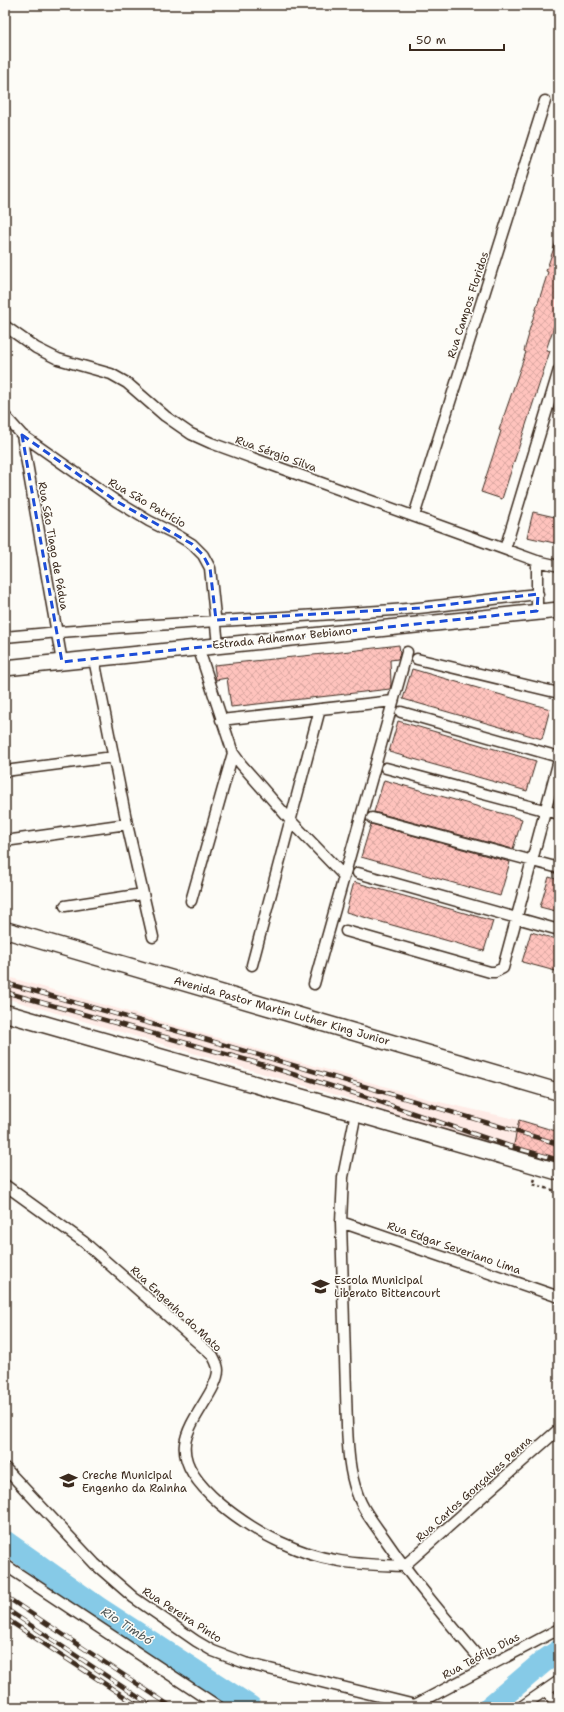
<svg xmlns="http://www.w3.org/2000/svg" width="564" height="1712" font-family="'Shantell Sans',sans-serif">
  <style>
    .built { fill: #feebe6 }
    .lines { fill: none; stroke-linecap: round; stroke-linejoin: round }
    .river { stroke: #86cae7; stroke-width: 23 }
    .building { fill: url(#building-cross-hatch); stroke: #3b2a1e }
    .street-casing { stroke: #3b2a1e; stroke-width: 13 }
    .secondary-casing { stroke: #3b2a1e; stroke-width: 18 }
    .primary-casing { stroke: #3b2a1e; stroke-width: 19 }
    .path { stroke: #3b2a1e; stroke-width: 2.5; stroke-dasharray: 3 3; stroke-linecap: butt }
    .street { stroke: #fdfcf7; stroke-width: 10 }
    .secondary { stroke: #fdfcf7; stroke-width: 15 }
    .primary { stroke: #fdfcf7; stroke-width: 16 }
    .rail-casing { stroke: #3b2a1e; stroke-width: 4.5 }
    .rail { stroke: #fdfcf7; stroke-width: 3; stroke-dasharray: 9; stroke-linecap: butt }
    .marked { fill: none; stroke: #1d4ed8; stroke-width: 3; stroke-dasharray: 8 5; stroke-linejoin: round }
    .labels { text-anchor: middle; dominant-baseline: central; stroke-width: 3; stroke-linejoin: round; paint-order: stroke }
    .street-label { font-size: 11px; fill: #3b2a1e; stroke: #fdfcf7 }
    .poi-label { font-size: 11px; fill: #3b2a1e; stroke: #fdfcf7; text-anchor: start }
    .water-label { font-size: 12px; font-style: italic; fill: #525a5a; stroke: #fdfcf7 }
  </style>
  <defs>
    <pattern id="building-cross-hatch" width="8" height="8" patternUnits="userSpaceOnUse"><rect width="8" height="8" fill="#ffc3bd"/><path d="M0 0l8 8M0 8l8-8" fill="none" stroke="#dba8a2"/></pattern>
  </defs>
  <rect width="100%" height="100%" fill="#fdfcf7"/>
  <filter id="ink" filterUnits="userSpaceOnUse"><feTurbulence type="fractalNoise" baseFrequency=".025" numOctaves="2"/><feDisplacementMap in="SourceGraphic" scale="8" xChannelSelector="R" yChannelSelector="G"/><feConvolveMatrix kernelMatrix="1 2 1 2 8 2 1 2 1" color-interpolation-filters="sRGB"/></filter>
  <g filter="url(#ink)">
    <!-- built -->
    <path class="built" d="M 5,976 L 435,1101 L 519,1120 L 513,1150 L 431,1127 L 357,1101 L 5,998 Z"/>
    <g class="lines">
      <!-- river -->
      <path class="river" d="M 5,1542 L 98,1608 L 250,1707
        M 490,1707 L 543,1662 L 559,1651"/>
    </g>
    <!-- building -->
    <path class="building" d="M 557,239 L 559,239 L 559,312 L 546,350 L 550,351 L 502,499 L 481,492 L 501,431 L 499,430 L 526,352 L 524,351 L 529,334 L 528,334 L 548,272 L 546,271 Z
      M 533,512 L 559,518 L 559,544 L 527,537 Z
      M 399,645 L 400,653 L 398,659 L 390,660 L 391,684 L 390,689 L 231,707 L 227,678 L 216,680 L 214,665 L 333,653 Z
      M 412,669 L 550,709 L 542,739 L 403,699 Z
      M 398,721 L 536,761 L 527,791 L 389,752 Z
      M 384,780 L 522,819 L 513,849 L 374,812 Z
      M 371,824 L 510,862 L 500,896 L 361,857 Z
      M 549,877 L 559,880 L 559,912 L 540,907 Z
      M 354,882 L 493,921 L 484,951 L 346,912 Z
      M 531,932 L 559,940 L 559,972 L 522,962 Z
      M 519,1120 L 559,1132 L 559,1162 L 513,1149 Z"/>
    <g class="lines">
      <defs>
        <path id="street" d="M 5,326 L 36,348 L 58,359 L 111,374 L 127,383 L 165,416 L 191,434 L 211,443 L 537,561 L 559,566
          M 5,416 L 22,435 L 116,501 L 149,521 L 177,535 L 192,544 L 203,555 L 210,568 L 218,645
          M 22,435 L 62,662
          M 414,516 L 545,101
          M 505,549 L 559,370
          M 537,561 L 537,611
          M 5,637 C 142,623 280,619 418,608 C 458,604 498,598 538,594
          M 198,647 L 233,753 L 241,764 L 291,821 L 344,876
          M 94,659 L 127,824 L 153,937
          M 417,659 L 559,693
          M 401,712 L 559,757
          M 221,720 L 393,701
          M 386,768 L 559,814
          M 5,771 L 113,757
          M 372,818 L 559,868
          M 5,841 L 127,824
          M 358,873 L 559,930
          M 191,901 L 233,753
          M 65,906 L 143,894
          M 346,931 L 490,972 L 495,972 L 503,968 L 559,760
          M 252,965 L 320,709
          M 314,984 L 407,652
          M 356,1113 L 343,1177 L 341,1222 L 347,1426 C 348,1449 349,1471 357,1493 C 363,1511 376,1526 387,1542 C 417,1586 452,1626 486,1666
          M 5,1185 L 84,1242 L 213,1356 C 215,1360 218,1365 218,1370 C 218,1390 188,1419 185,1444 C 180,1484 249,1528 280,1542 C 297,1550 316,1557 335,1560 C 357,1565 381,1565 404,1566
          M 341,1222 L 559,1297
          M 5,1468 L 95,1564 L 134,1598 L 196,1641 L 213,1651 L 245,1663 L 415,1705 L 416,1707
          M 5,1565 L 219,1707
          M 404,1566 L 559,1429
          M 546,1690 L 559,1707
          M 415,1705 L 559,1629
          M 521,1707 L 559,1681"/>
        <path id="secondary" d="M 5,668 L 559,610"/>
        <path id="primary" d="M 5,930 L 559,1092
          M 5,1013 L 356,1113 L 559,1172"/>
      </defs>
      <!-- street casing -->
      <use href="#street" class="street-casing"/>
      <!-- secondary casing -->
      <use href="#secondary" class="secondary-casing"/>
      <!-- primary casing -->
      <use href="#primary" class="primary-casing"/>
      <!-- path -->
      <path class="path" d="M 535,1179 L 533,1184 L 559,1192"/>
      <!-- street -->
      <use href="#street" class="street"/>
      <!-- secondary -->
      <use href="#secondary" class="secondary"/>
      <!-- primary -->
      <use href="#primary" class="primary"/>
      <defs>
        <path id="rail" d="M 5,983 L 191,1035 L 559,1144
          M 5,992 L 254,1062 L 360,1095 L 509,1146 L 559,1160
          M 5,1596 L 172,1707
          M 5,1608 L 153,1707
          M 5,1618 L 140,1707"/>
      </defs>
      <!-- rail casing -->
      <use href="#rail" class="rail-casing"/>
      <!-- rail -->
      <use href="#rail" class="rail"/>
    </g>
  </g>
  <!-- marked area -->
  <path class="marked" d="M 22,435 L 116,501 L 192,544 L 203,555 L 210,568 L 216,620 L 419,608 L 538,594 L 537,611 L 62,662 Z"/>
  <!-- icons -->
  <defs>
    <symbol id="school-bare" viewBox="-9 -9 18 18"><path d="M0-5L7-2L0 1L-7-2ZM-4 1L0 2.5L4 1V4Q0 6-4 4Z" fill="#3b2a1e" stroke="#fdfcf7" stroke-width="2.5" paint-order="stroke"/></symbol>
  </defs>
  <g fill-rule="evenodd">
    <use href="#school-bare" x="308" y="1274" width="25" height="25"/>
    <use href="#school-bare" x="56" y="1468" width="25" height="25"/>
  </g>
  <g class="labels">
    <!-- street labels -->
    <g class="street-label">
      <text transform="translate(468 305) rotate(-72)">Rua Campos Floridos</text>
      <text transform="translate(276 454) rotate(20)">Rua Sérgio Silva</text>
      <text transform="translate(147 503) rotate(30)">Rua São Patrício</text>
      <text transform="translate(53 546) rotate(80)">Rua São Tiago de Pádua</text>
      <text transform="translate(282 638) rotate(-6)">Estrada Adhemar Bebiano</text>
      <text transform="translate(282 1011) rotate(16)">Avenida Pastor Martin Luther King Junior</text>
      <text transform="translate(454 1248) rotate(19)">Rua Edgar Severiano Lima</text>
      <text transform="translate(176 1309) rotate(43)">Rua Engenho do Mato</text>
      <text transform="translate(474 1489) rotate(-42)">Rua Carlos Gonçalves Penna</text>
      <text transform="translate(182 1615) rotate(33)">Rua Pereira Pinto</text>
      <text transform="translate(481 1656) rotate(-28)">Rua Teófilo Dias</text>
    </g>
    <!-- poi labels -->
    <g class="poi-label">
      <text x="334" y="1280">Escola Municipal<tspan x="334" dy="13">Liberato Bittencourt</tspan></text>
      <text x="82" y="1475">Creche Municipal<tspan x="82" dy="13">Engenho da Rainha</tspan></text>
    </g>
    <!-- water labels -->
    <g class="water-label">
      <text transform="translate(127 1626) rotate(33)">Rio Timbó</text>
    </g>
  </g>
  <!-- margin -->
  <rect width="564" height="1712" fill="none" stroke="#fdfcf7" stroke-width="20"/>
  <rect x="10" y="10" width="544" height="1692" fill="none" stroke="#3b2a1e" stroke-width="1.5" filter="url(#ink)"/>
  <!-- scale -->
  <path d="M410 44v6h94v-6" fill="none" stroke="#3b2a1e" stroke-width="2"/>
  <text x="416" y="44" font-size="12" fill="#3b2a1e" stroke="#fdfcf7" stroke-width="3" paint-order="stroke">50 m</text>
</svg>
